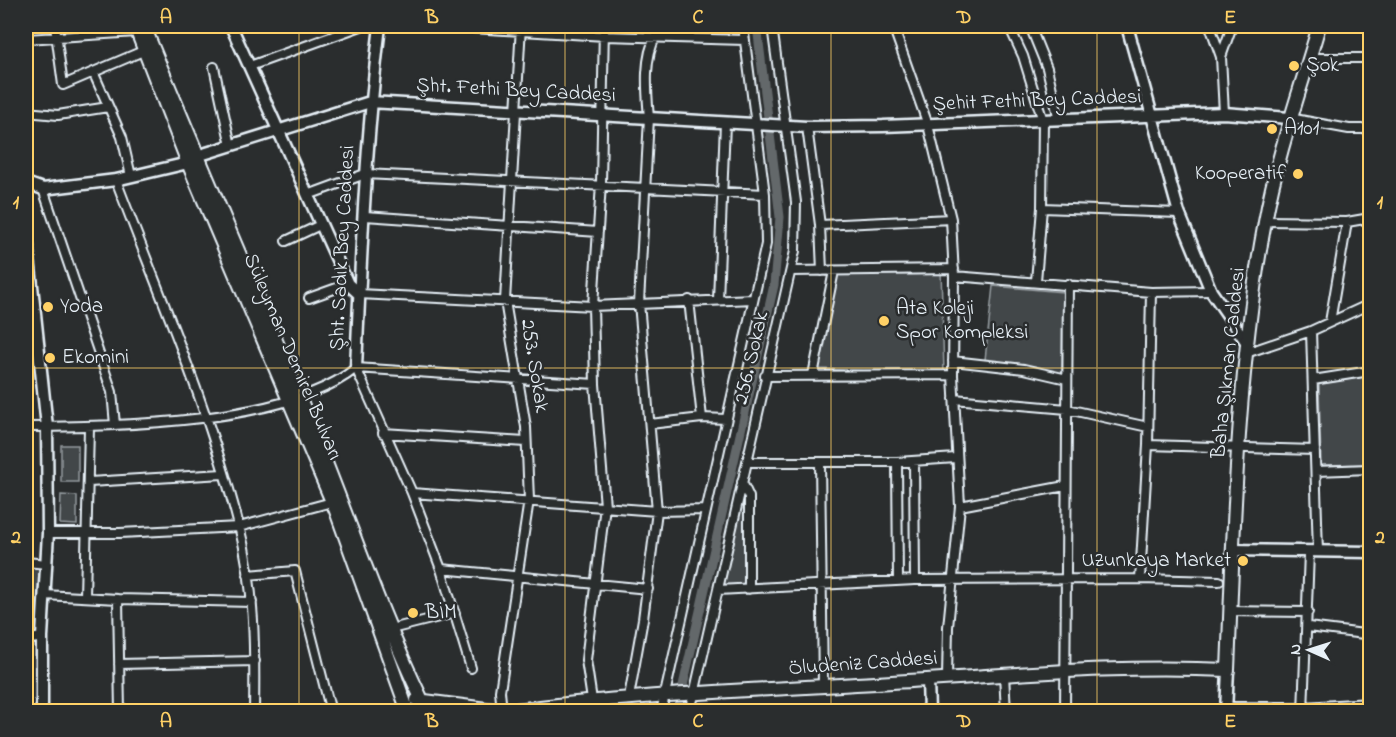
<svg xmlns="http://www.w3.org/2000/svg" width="1396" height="737" font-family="'Indie Flower',sans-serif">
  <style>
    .green { fill: #424648; stroke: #959ca0; stroke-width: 1.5 }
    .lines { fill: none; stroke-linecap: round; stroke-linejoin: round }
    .canal { stroke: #63686b; stroke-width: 9 }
    .street-casing { stroke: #e8f1f8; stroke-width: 12 }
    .secondary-casing { stroke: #e8f1f8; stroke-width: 15 }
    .primary-casing { stroke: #e8f1f8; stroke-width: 16 }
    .street { stroke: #2a2d2e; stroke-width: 8 }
    .secondary { stroke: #2a2d2e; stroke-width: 10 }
    .primary { stroke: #2a2d2e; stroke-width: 12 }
    .grid { fill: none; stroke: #ffd166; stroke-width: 1.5; stroke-opacity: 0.55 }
    .poi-dot { fill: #ffd166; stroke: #2a2d2e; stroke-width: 2 }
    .labels { text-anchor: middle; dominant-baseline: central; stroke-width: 5; stroke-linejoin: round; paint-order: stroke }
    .poi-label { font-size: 21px; fill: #e8f1f8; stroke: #2a2d2e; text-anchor: start }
    .street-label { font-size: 21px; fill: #e8f1f8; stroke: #2a2d2e }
    .neatline { fill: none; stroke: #ffd166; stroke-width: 2 }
    .grid-label { font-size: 20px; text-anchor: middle; font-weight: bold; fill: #ffd166 }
  </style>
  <rect width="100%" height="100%" fill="#2a2d2e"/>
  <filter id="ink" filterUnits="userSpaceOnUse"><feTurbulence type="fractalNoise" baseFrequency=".0167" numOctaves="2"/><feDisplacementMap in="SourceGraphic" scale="12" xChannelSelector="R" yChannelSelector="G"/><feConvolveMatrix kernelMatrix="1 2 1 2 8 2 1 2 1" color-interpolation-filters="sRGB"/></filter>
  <g filter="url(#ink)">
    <!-- green -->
    <path class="green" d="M 941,270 L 944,374 L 819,369 L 834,273 Z
      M 993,286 L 1063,292 L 1062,373 L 985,360 Z
      M 1370,376 L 1370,464 L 1321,465 L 1319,384 Z
      M 61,445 L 78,445 L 78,482 L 61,482 Z
      M 61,495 L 77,496 L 77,525 L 60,524 Z
      M 742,503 L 745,503 L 744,586 L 723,586 Z
      M 26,567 L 39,567 L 37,630 L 26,629 Z"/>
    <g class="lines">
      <!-- canal -->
      <path class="canal" d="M 677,712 L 774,285 L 780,217 L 757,26"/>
      <defs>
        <path id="street" d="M 55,26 L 63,85 L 143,51
          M 438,26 L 605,36 L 745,40
          M 893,26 L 928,125 L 951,219 L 954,276 L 953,375 L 960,506 L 948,627 L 947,678
          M 1009,26 L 1023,56 L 1043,121 L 1042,208 L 1036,281
          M 1030,26 L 1047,68 L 1059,120
          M 1210,26 L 1221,57 L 1224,113
          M 896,32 L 910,26
          M 26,39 L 137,32
          M 1221,57 L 1232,26
          M 1309,58 L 1370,58
          M 250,66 L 361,26
          M 214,67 L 231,146
          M 94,74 L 122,137 L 131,176
          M 26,112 L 58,115 L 108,107
          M 1289,118 L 1349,129 L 1370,129
          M 807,127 L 820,225 L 822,271
          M 116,180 C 159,294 209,408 239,526 C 255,586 255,650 254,712
          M 43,189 L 112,392 L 115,425
          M 308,195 L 365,174 L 765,194
          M 1042,208 L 1179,213
          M 365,216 L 598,232
          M 1265,221 L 1347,222 L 1370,218
          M 820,225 L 951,219
          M 286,241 L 320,225
          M 791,271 L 954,269
          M 954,276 L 1151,292 L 1211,291
          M 359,294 L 593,306 L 753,299
          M 309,298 L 348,284
          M 689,300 L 702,418
          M 718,300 L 725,123
          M 1330,322 L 1347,222
          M 1311,331 L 1318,552
          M 26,346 L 37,346
          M 1246,353 L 1311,331 L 1370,304
          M 953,361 L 1024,369 L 1067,379
          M 356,368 L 412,493 L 441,569 L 471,668
          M 356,368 L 595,384
          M 813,375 L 834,271
          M 765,376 L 953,375
          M 1313,380 L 1370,371
          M 954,399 L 1067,409 L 1148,427
          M 650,424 L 702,418 L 726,419
          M 26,427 C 115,426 286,425 356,368
          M 383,433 L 526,442
          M 1148,445 L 1315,450
          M 914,461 L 915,580
          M 747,462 L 897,462 L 956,458
          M 820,462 L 823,686
          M 897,462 L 898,581
          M 1316,471 L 1370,469
          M 89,482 L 223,474
          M 742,482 L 749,497 L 749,589
          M 412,493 L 657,511 L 706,510
          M 960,506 L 1065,486
          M 48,533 L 120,533 L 239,527 L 332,502
          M 26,562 L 47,564
          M 441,569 L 648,589
          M 248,575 L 295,571 L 331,712
          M 1140,579 L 1148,445 L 1151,292
          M 718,590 L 915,580 L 1140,579 L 1219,581
          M 44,595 L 118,599 L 252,602
          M 85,597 L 89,428
          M 118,599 L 120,712
          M 1230,611 L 1308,612
          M 1308,627 L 1364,634
          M 391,629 L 455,613
          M 26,640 L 42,637
          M 119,664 L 255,661
          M 1004,674 L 1006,712
          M 629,697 L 643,619 L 657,511 L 639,303 L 649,118 C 647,93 643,59 656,36
          M 592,700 L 586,660 L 605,506 L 595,384 L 593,306 L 601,184 L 604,26
          M 1226,707 L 1304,707 L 1370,703
          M 502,712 L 500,691 L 529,500 L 526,427 L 505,301 L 521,26
          M 661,712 L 766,244 L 765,194 L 743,26
          M 690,712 L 795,251 L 796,202 L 772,26
          M 1065,712 L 1068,284
          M 1303,712 L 1309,552"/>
        <path id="secondary" d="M 231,26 L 348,284 L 359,294
          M 1127,26 L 1179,213 L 1211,291 L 1247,343
          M 26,183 L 43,189 L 116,180 L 188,163 L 197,156 L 370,102 L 807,127 L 883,126 L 1224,113 L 1289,118
          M 26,229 L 47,427 L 48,533 L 42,637 L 42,712
          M 356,368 C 361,253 366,139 380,26
          M 1233,550 L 1370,552
          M 928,680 L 929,712
          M 1226,712 L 1228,670"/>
        <path id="primary" d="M 135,26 L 188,163 L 336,511 L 406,706
          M 144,26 C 198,159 256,290 310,423 C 348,515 379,611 422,700
          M 417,700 L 502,711
          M 501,712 C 631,694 761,690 892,682 C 1004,676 1115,664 1228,670 C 1234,521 1237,369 1265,222 C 1277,155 1300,91 1319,26"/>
      </defs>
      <!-- street casing -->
      <use href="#street" class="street-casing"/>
      <!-- secondary casing -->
      <use href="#secondary" class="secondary-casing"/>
      <!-- primary casing -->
      <use href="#primary" class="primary-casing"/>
      <!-- street -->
      <use href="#street" class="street"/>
      <!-- secondary -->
      <use href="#secondary" class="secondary"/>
      <!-- primary -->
      <use href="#primary" class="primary"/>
    </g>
  </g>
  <!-- grid -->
  <path class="grid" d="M 299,26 L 299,712M 565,26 L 565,712M 831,26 L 831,712M 1097,26 L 1097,712M 26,368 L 1370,368"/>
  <!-- markers -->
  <g class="poi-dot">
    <circle cx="1294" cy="66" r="6"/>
    <circle cx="1272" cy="129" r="6"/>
    <circle cx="1298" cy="174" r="6"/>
    <circle cx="48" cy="307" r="6"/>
    <circle cx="884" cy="321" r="6"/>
    <circle cx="50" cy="358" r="6"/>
    <circle cx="1243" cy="561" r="6"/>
    <circle cx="413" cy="613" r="6"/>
  </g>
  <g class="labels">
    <!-- poi labels -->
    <g class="poi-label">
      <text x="1306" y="66">Şok</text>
      <text x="1284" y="129">A101</text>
      <text x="1286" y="174" text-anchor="end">Kooperatif</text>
      <text x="60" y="307">Yoda</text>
      <text x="896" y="309">Ata Koleji<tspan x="896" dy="24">Spor Kompleksi</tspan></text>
      <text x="62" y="358">Ekomini</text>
      <text x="1231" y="561" text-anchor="end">Uzunkaya Market</text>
      <text x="425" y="613">BİM</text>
    </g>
    <!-- street labels -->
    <g class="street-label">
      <text transform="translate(516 91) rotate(3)">Şht. Fethi Bey Caddesi</text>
      <text transform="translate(1037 101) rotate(-2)">Şehit Fethi Bey Caddesi</text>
      <text transform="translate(343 248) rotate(-87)">Şht. Sadık Bey Caddesi</text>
      <text transform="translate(292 357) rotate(67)">Süleyman Demirel Bulvarı</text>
      <text transform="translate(752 358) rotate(-77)">256. Sokak</text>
      <text transform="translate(1229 363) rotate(-84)">Baha Şıkman Caddesi</text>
      <text transform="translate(534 366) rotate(81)">253. Sokak</text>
      <text transform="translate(863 664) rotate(-4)">Öludeniz Caddesi</text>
    </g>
  </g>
  <!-- margin -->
  <rect width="1396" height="737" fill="none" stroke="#2a2d2e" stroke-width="66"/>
  <!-- north arrow -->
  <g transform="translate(1309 650) rotate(273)" stroke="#2a2d2e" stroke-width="4.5" paint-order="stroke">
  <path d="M0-4.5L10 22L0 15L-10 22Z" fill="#e8f1f8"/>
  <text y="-9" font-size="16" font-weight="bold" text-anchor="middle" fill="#e8f1f8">N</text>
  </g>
  <rect x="33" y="33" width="1330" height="671" class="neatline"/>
  <g class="grid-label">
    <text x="166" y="23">A</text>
    <text x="432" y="23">B</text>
    <text x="698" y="23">C</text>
    <text x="964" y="23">D</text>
    <text x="1230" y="23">E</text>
    <text x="16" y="208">1</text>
    <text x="1380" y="208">1</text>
    <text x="16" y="543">2</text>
    <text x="1380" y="543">2</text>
    <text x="166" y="727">A</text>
    <text x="432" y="727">B</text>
    <text x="698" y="727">C</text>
    <text x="964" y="727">D</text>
    <text x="1230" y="727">E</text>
  </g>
</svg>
